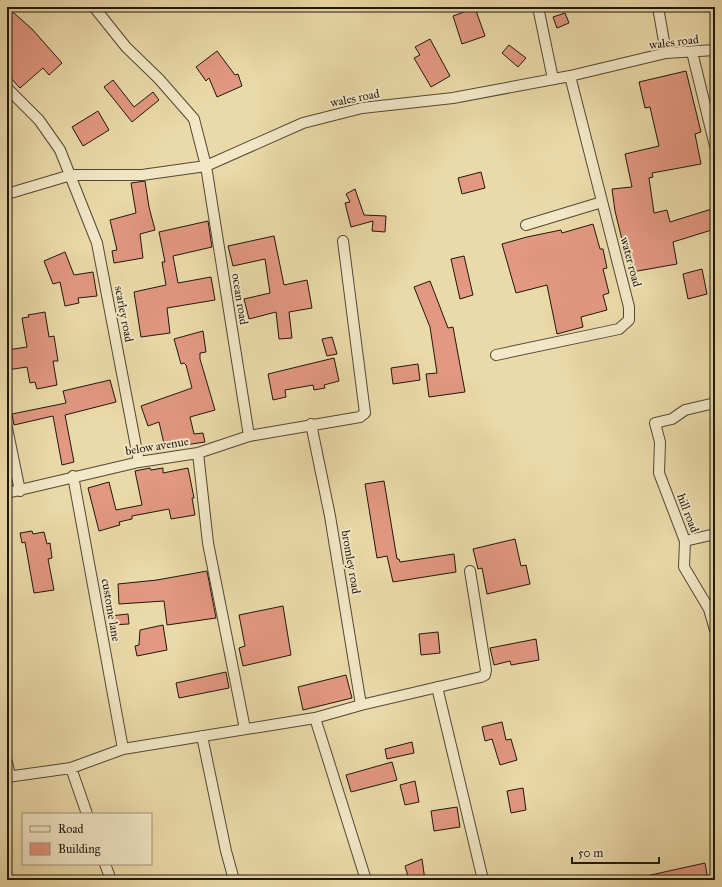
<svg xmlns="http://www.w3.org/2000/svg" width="722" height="887" font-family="'IM FELL Great Primer',serif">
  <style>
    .building { fill: #e29881; stroke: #1f170e }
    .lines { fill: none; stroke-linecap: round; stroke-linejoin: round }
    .minor-casing { stroke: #524835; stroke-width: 12 }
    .minor { stroke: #f2e7c7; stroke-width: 10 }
    .labels { text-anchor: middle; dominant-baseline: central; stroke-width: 4; stroke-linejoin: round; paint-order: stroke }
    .street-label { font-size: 12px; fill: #1f170e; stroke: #f2e7c7 }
  </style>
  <rect width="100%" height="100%" fill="#ebdaa9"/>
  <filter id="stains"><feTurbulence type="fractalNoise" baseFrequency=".005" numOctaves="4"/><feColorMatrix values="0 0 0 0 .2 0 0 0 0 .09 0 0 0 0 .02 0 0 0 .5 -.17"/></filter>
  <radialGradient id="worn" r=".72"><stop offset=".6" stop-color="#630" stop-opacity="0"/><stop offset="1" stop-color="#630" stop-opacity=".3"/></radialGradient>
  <!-- building -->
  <path class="building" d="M 7,7 L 32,29 L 62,63 L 49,75 L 43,68 L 20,88 L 7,74 L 7,29 L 11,24 L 7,21 Z
    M 475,8 L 485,36 L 462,44 L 453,16 Z
    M 565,13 L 569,23 L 557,28 L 553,17 Z
    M 430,39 L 450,76 L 431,87 L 414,58 L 420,55 L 415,47 Z
    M 509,45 L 526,58 L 518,67 L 502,53 Z
    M 217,51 L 235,75 L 238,74 L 242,86 L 217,97 L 209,78 L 206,81 L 196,67 Z
    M 686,71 L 701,132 L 695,134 L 701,164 L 652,173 L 653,177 L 649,178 L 654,213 L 667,210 L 670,222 L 715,208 L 715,229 L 673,242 L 677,264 L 632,272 L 628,247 L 624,248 L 615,211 L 612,189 L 632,187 L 625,154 L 659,146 L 650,107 L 645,108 L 639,82 Z
    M 113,80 L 134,107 L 153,92 L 159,100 L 132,122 L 104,87 Z
    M 98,111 L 109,130 L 83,146 L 72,127 Z
    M 481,172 L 485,188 L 462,194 L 458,178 Z
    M 145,181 L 149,207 L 155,230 L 140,234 L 143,258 L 114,263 L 112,251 L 117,250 L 110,220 L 136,213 L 131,183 Z
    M 355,189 L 364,215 L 386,216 L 385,232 L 372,231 L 373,221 L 351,227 L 345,203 L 350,202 L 346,194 Z
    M 208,221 L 212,247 L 173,256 L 178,283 L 211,277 L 215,300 L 167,308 L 170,333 L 141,337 L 134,292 L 166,285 L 162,262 L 165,262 L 159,232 Z
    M 593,224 L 600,249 L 603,249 L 607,268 L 603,269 L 609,293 L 603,295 L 607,310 L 581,317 L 583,327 L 557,334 L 547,285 L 516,293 L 502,244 L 527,237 L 561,230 L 562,233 Z
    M 274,236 L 284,285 L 307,280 L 312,308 L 289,312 L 292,338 L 279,339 L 276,312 L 249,319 L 244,299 L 270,293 L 265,259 L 233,266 L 228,246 Z
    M 65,252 L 74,275 L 93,272 L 97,296 L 78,298 L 79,303 L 65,306 L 60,282 L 53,284 L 44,261 Z
    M 464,256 L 473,295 L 460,299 L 451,259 Z
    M 702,269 L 707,294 L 688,299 L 683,274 Z
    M 430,281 L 448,328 L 453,327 L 465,392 L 429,397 L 426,374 L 437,373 L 430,327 L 414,287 Z
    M 45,312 L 49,337 L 54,336 L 58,361 L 53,361 L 57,385 L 37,389 L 35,382 L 30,383 L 27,367 L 7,370 L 7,350 L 27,347 L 22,318 L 29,317 L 28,315 Z
    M 203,331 L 206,352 L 200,353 L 200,359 L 215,410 L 190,417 L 194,434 L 203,433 L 205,442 L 165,448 L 159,422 L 148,426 L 141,406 L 192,388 L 186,365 L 184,363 L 181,364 L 174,339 Z
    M 332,337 L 337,354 L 327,356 L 322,339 Z
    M 334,358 L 339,381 L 324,385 L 325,388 L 314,390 L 313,385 L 285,390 L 286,397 L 273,400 L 268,374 Z
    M 418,364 L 420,380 L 393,384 L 391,368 Z
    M 110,380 L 116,402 L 65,415 L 74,462 L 62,465 L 53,416 L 14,425 L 12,414 L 66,403 L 63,391 Z
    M 150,468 L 151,470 L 163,468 L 163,473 L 188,468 L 194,498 L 192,498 L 195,515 L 171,519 L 169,509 L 132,516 L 132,519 L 119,522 L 120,525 L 99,531 L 88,488 L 109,482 L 116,510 L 142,505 L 135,471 Z
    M 384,481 L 397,559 L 399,559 L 400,562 L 454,554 L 456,572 L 393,582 L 387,556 L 377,558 L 365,484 Z
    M 32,531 L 33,534 L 44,532 L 47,544 L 50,543 L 52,558 L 48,559 L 54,590 L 34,593 L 25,542 L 22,543 L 20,533 Z
    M 515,539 L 521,566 L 526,565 L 530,584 L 487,594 L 482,568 L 478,569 L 473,549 Z
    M 207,571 L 216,618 L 167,625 L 164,601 L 119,604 L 118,584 L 157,580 Z
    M 283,606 L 291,655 L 243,666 L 239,648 L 245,646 L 239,615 Z
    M 128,614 L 129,624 L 111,625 L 110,616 Z
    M 163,625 L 167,650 L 137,656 L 135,646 L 139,645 L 140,630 Z
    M 438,632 L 440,653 L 421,655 L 419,634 Z
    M 536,639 L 539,660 L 511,665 L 510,661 L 494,665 L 490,648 Z
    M 226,672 L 229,688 L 179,698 L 176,683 Z
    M 346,675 L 352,698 L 303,710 L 298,687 Z
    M 502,722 L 506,740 L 511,739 L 517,760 L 500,765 L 492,739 L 485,741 L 482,727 Z
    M 412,742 L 414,753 L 387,759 L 385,749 Z
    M 392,762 L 397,780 L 351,792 L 346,775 Z
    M 415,781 L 419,802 L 405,805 L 400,785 Z
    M 523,788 L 526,810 L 511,813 L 507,791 Z
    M 457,807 L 460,827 L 434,831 L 431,811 Z
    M 422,859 L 425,880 L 409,880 L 405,866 Z
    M 705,863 L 708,880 L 646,880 L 646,876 Z"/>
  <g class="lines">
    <defs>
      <path id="minor" d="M 94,7 L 126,47 L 159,79 L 194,119 L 206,166 L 249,436
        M 538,7 L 553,79
        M 658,7 L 666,53
        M 692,52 L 715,146
        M 7,88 L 39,120 L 60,150 L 97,243 L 139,462
        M 7,194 L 71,175 L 142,175 L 206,166 L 303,123 L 362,108 L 453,98 L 570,76 L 666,53 L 715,50
        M 526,225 L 602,202
        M 496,355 L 619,329 L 629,320 L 629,307 L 570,76
        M 715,403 L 685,410 L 672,419 L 655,423 L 660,442 L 659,473 L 685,541 L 684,567 L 709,609 L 715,630
        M 311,424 L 330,516 L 361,705
        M 7,428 L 20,491
        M 198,453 L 208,543 L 245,729
        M 73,476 L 123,749
        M 7,493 L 139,462 L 198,453 L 249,436 L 360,417 L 365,413 L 343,241
        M 685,541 L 715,534
        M 437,687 L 483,880
        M 315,718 L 366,880
        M 202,736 L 226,851 L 234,880
        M 7,762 L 10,776
        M 71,768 L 87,814
        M 7,777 L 71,768 L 123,749 L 315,718 L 361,705 L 481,677 L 485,675 L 486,670 L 470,571
        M 105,864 L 111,880"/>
    </defs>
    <!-- minor casing -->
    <use href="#minor" class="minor-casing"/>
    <!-- minor -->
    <use href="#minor" class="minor"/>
  </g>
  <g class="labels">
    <!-- street labels -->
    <g class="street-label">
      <text transform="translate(674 42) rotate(-7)">wales road</text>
      <text transform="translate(355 98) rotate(-11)">wales road</text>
      <text transform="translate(631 262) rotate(75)">water road</text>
      <text transform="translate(240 299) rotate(81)">ocean road</text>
      <text transform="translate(124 314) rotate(79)">scarley road</text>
      <text transform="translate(157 446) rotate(-9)">below avenue</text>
      <text transform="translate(688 513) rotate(69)">hill road</text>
      <text transform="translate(351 562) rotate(80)">bromley road</text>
      <text transform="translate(111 610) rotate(80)">custome lane</text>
    </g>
  </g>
  <!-- margin -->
  <rect width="722" height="887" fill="none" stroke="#ebdaa9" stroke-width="24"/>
  <rect x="8" y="8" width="706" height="871" fill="none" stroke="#1f170e" stroke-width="2"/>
  <rect x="12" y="12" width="698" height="863" fill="none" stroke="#1f170e"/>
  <!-- legend -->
  <rect x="22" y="813" width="130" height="52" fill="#f2e7c7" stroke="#9e947d"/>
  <rect x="30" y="826" width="20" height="6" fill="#f2e7c7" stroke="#9e947d"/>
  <text x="58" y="833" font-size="12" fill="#1f170e">Road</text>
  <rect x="30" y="843" width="20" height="12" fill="#e29881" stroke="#9e947d"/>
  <text x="58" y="853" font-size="12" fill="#1f170e">Building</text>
  <!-- scale -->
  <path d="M572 857v6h87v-6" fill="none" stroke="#1f170e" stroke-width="2"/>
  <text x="578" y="857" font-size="12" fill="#1f170e" stroke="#f2e7c7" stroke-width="3" paint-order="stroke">50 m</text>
  <rect width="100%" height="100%" filter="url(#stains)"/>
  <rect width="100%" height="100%" fill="url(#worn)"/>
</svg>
